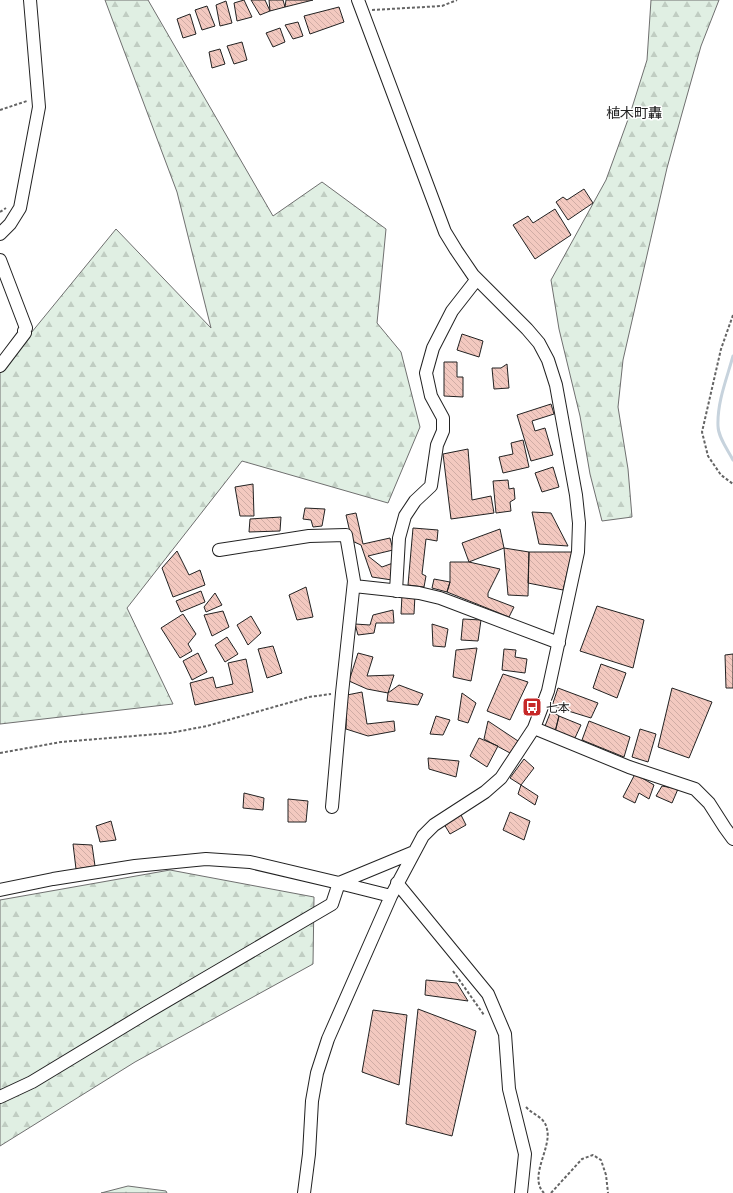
<svg xmlns="http://www.w3.org/2000/svg" width="733" height="1193" font-family="Lato,'Noto Sans JP',sans-serif">
  <style>
    .forest { fill: url(#forest-firs); stroke: #6f6f6f }
    .lines { fill: none; stroke-linecap: round; stroke-linejoin: round }
    .stream { stroke: #c7d3dd; stroke-width: 3 }
    .building { fill: url(#building-back-hatch); stroke: #222 }
    .minor-casing { stroke: #222; stroke-width: 14 }
    .path { stroke: #646464; stroke-width: 2; stroke-dasharray: 3 2; stroke-linecap: butt }
    .minor { stroke: #fff; stroke-width: 12 }
    .labels { text-anchor: middle; dominant-baseline: central; stroke-width: 3; stroke-linejoin: round; paint-order: stroke }
    .poi-label { font-size: 12px; fill: #222; stroke: #fff; text-anchor: start }
    .quarter-label { font-size: 14px; fill: #222; stroke: #fff }
  </style>
  <defs>
    <pattern id="forest-firs" width="22" height="20" patternUnits="userSpaceOnUse"><rect width="22" height="20" fill="#e0efe3"/><path d="M5 1l3.5 6h-7zM16 11l3.5 6h-7z" fill="#c0cdc2"/></pattern>
    <pattern id="building-back-hatch" width="6" height="6" patternUnits="userSpaceOnUse"><rect width="6" height="6" fill="#f3c9c0"/><path d="M-1 5l2 2M0 0l6 6M5-1l2 2" fill="none" stroke="#d0aca5"/></pattern>
  </defs>
  <rect width="100%" height="100%" fill="#fff"/>
  <!-- forest -->
  <path class="forest" d="M 105,0 L 148,0 L 273,216 L 322,182 L 386,229 L 377,323 L 401,352 L 420,427 L 388,503 L 242,461 L 127,608 L 173,704 L 0,724 L 0,371 L 116,229 L 211,328 L 177,192 Z
    M 651,0 L 719,0 L 701,46 L 681,117 L 667,168 L 623,360 L 618,407 L 628,469 L 632,517 L 602,521 L 590,474 L 580,416 L 559,329 L 551,280 L 606,180 L 630,114 L 647,60 Z
    M 170,870 L 314,897 L 313,964 L 135,1062 L 0,1146 L 0,900 Z
    M 128,1186 L 166,1191 L 167,1193 L 101,1193 Z"/>
  <g class="lines">
    <!-- stream -->
    <path class="stream" d="M 733,356 C 727,378 717,402 718,426 C 718,437 728,450 733,460"/>
  </g>
  <!-- building -->
  <path class="building" d="M 244,0 L 252,17 L 237,21 L 234,3 Z
    M 251,0 L 265,0 L 270,11 L 260,15 Z
    M 269,0 L 283,0 L 285,7 L 270,11 Z
    M 286,0 L 313,0 L 285,7 Z
    M 226,1 L 232,23 L 220,26 L 216,5 Z
    M 207,6 L 215,26 L 202,30 L 195,10 Z
    M 339,7 L 344,22 L 310,34 L 304,16 Z
    M 190,14 L 196,34 L 183,38 L 177,19 Z
    M 298,22 L 303,36 L 293,39 L 285,25 Z
    M 280,28 L 285,42 L 273,47 L 266,33 Z
    M 242,42 L 247,60 L 234,64 L 227,46 Z
    M 220,49 L 225,64 L 212,68 L 209,52 Z
    M 584,189 L 593,203 L 568,220 L 556,202 L 563,197 L 567,200 Z
    M 555,209 L 571,235 L 535,259 L 513,225 L 528,216 L 533,223 Z
    M 462,334 L 483,341 L 479,357 L 457,350 Z
    M 444,362 L 457,362 L 457,377 L 463,377 L 463,397 L 444,396 Z
    M 507,364 L 509,388 L 494,389 L 492,368 L 501,368 Z
    M 551,404 L 554,414 L 532,421 L 535,431 L 545,428 L 553,455 L 531,461 L 517,415 Z
    M 523,440 L 529,467 L 503,473 L 499,457 L 513,454 L 511,443 Z
    M 468,449 L 472,500 L 491,496 L 494,513 L 451,519 L 443,454 Z
    M 553,467 L 559,487 L 542,492 L 535,473 Z
    M 508,480 L 509,489 L 514,488 L 515,499 L 510,502 L 511,511 L 496,513 L 493,481 Z
    M 253,484 L 254,516 L 240,516 L 235,487 Z
    M 305,508 L 325,509 L 322,526 L 313,527 L 311,520 L 303,519 Z
    M 532,512 L 551,513 L 568,546 L 539,544 Z
    M 356,513 L 363,544 L 390,538 L 393,550 L 368,556 L 382,567 L 393,563 L 392,580 L 372,577 L 361,545 L 352,541 L 346,515 Z
    M 281,517 L 280,531 L 249,532 L 250,519 Z
    M 413,528 L 438,530 L 437,541 L 426,539 L 422,574 L 426,576 L 424,587 L 408,585 Z
    M 500,529 L 504,548 L 469,562 L 462,543 Z
    M 504,548 L 529,552 L 528,596 L 508,595 Z
    M 177,551 L 189,575 L 200,570 L 205,585 L 173,597 L 162,568 Z
    M 529,552 L 572,552 L 563,590 L 528,583 Z
    M 450,562 L 469,562 L 500,569 L 488,593 L 488,597 L 514,607 L 509,617 L 447,592 L 450,582 Z
    M 434,579 L 450,582 L 447,592 L 432,588 Z
    M 306,587 L 313,617 L 297,620 L 289,595 Z
    M 201,591 L 205,602 L 181,612 L 176,601 Z
    M 215,593 L 222,605 L 206,612 L 204,607 Z
    M 402,595 L 415,595 L 414,614 L 401,614 Z
    M 597,606 L 644,620 L 633,668 L 580,651 Z
    M 393,610 L 394,623 L 376,623 L 374,633 L 358,635 L 355,624 L 370,625 L 373,615 Z
    M 223,611 L 229,627 L 212,636 L 204,615 Z
    M 183,614 L 196,634 L 188,644 L 192,651 L 180,658 L 161,628 Z
    M 251,616 L 261,633 L 248,645 L 237,625 Z
    M 463,619 L 481,620 L 478,641 L 461,640 Z
    M 432,624 L 448,629 L 445,647 L 433,646 Z
    M 227,637 L 238,654 L 225,662 L 215,645 Z
    M 273,646 L 282,673 L 267,678 L 258,649 Z
    M 477,648 L 471,681 L 453,677 L 456,650 Z
    M 504,649 L 516,650 L 515,657 L 527,659 L 525,673 L 502,670 Z
    M 198,653 L 207,672 L 192,680 L 183,661 Z
    M 358,653 L 373,657 L 367,676 L 394,675 L 388,693 L 367,689 L 349,681 Z
    M 733,654 L 733,688 L 726,688 L 725,655 Z
    M 246,659 L 253,692 L 195,705 L 190,683 L 213,677 L 216,688 L 233,684 L 228,663 Z
    M 601,664 L 626,673 L 617,698 L 593,688 Z
    M 503,674 L 528,682 L 510,720 L 487,711 Z
    M 399,685 L 423,694 L 418,705 L 387,701 L 388,693 Z
    M 558,688 L 598,703 L 591,718 L 552,706 Z
    M 672,688 L 712,702 L 689,758 L 658,747 Z
    M 362,692 L 367,724 L 394,721 L 395,731 L 368,736 L 346,729 L 347,695 Z
    M 462,693 L 476,703 L 468,723 L 458,720 Z
    M 551,711 L 559,716 L 555,732 L 545,726 Z
    M 436,716 L 450,720 L 443,735 L 430,734 Z
    M 559,716 L 581,725 L 574,740 L 555,732 Z
    M 488,721 L 518,741 L 510,753 L 484,739 Z
    M 589,721 L 630,737 L 624,757 L 582,740 Z
    M 640,729 L 656,734 L 648,762 L 632,757 Z
    M 479,738 L 498,746 L 487,767 L 470,756 Z
    M 428,758 L 459,761 L 456,777 L 429,769 Z
    M 524,759 L 534,768 L 521,785 L 510,778 Z
    M 635,774 L 654,785 L 649,799 L 639,793 L 635,803 L 623,797 Z
    M 521,785 L 538,796 L 535,805 L 518,794 Z
    M 662,786 L 678,789 L 672,803 L 656,796 Z
    M 244,793 L 264,798 L 263,810 L 243,808 Z
    M 288,799 L 308,801 L 306,822 L 288,822 Z
    M 510,812 L 530,821 L 524,840 L 503,830 Z
    M 461,815 L 466,825 L 450,834 L 444,824 Z
    M 111,821 L 116,840 L 100,842 L 96,826 Z
    M 73,844 L 92,845 L 95,866 L 76,869 Z
    M 426,980 L 457,983 L 468,1001 L 425,995 Z
    M 418,1009 L 476,1031 L 452,1136 L 406,1124 Z
    M 373,1010 L 407,1015 L 399,1085 L 362,1072 Z"/>
  <g class="lines">
    <defs>
      <path id="minor" d="M 0,234 L 10,224 L 20,208 L 39,107 L 30,0
        M 0,260 L 26,328 L 24,331 L 25,333 L 0,366
        M 219,550 L 309,536 L 346,535 L 354,581 L 342,693 L 332,807
        M 354,586 L 419,593 L 440,598 L 559,643
        M 396,591 L 399,538 L 405,516 L 415,501 L 431,486 L 437,445 L 443,431 L 443,418 L 431,396 L 426,373 L 433,348 L 452,311 L 477,279
        M 534,728 L 629,767 L 695,789 L 709,803 L 725,828 L 733,839
        M 397,883 L 488,994 L 505,1034 L 509,1089 L 525,1154 L 521,1193
        M 0,890 L 53,879 L 135,866 L 206,859 L 250,862 L 339,883 L 391,896
        M 0,1097 L 32,1082 L 146,1013 L 332,904 L 339,883 L 414,852
        M 304,1193 L 309,1154 L 312,1101 L 317,1073 L 328,1039 L 391,896 L 423,836 L 434,825 L 485,792 L 501,778 L 534,728 L 548,691 L 578,552 L 579,523 L 576,495 L 556,385 L 548,360 L 539,343 L 527,329 L 473,275 L 456,250 L 445,232 L 358,0"/>
    </defs>
    <!-- minor casing -->
    <use href="#minor" class="minor-casing"/>
    <!-- path -->
    <path class="path" d="M 372,10 L 442,6 L 457,0
      M 0,110 L 27,101
      M 0,212 L 6,208
      M 733,315 L 721,349 L 702,432 L 708,456 L 721,475 L 733,484
      M 0,753 L 61,742 L 170,733 L 207,726 L 309,697 L 331,694
      M 453,971 L 484,1015
      M 526,1107 C 533,1115 545,1117 547,1129 C 552,1148 528,1177 544,1193
      M 551,1193 L 582,1159 L 593,1155 L 601,1160 L 606,1175 L 608,1193"/>
    <!-- minor -->
    <use href="#minor" class="minor"/>
  </g>
  <!-- icons -->
  <defs>
    <symbol id="bus-square" viewBox="-11 -11 22 22"><rect x="-9" y="-9" width="18" height="18" rx="4" fill="#c62828" stroke="#fff"/><path d="M-5-6H5V4H4V6H2V4H-2V6H-4V4H-5ZM-3.5-4V0h7V-4ZM-3.5 1.2v1.5H-2V1.2ZM2 1.2v1.5H3.5V1.2Z" fill="#fff"/></symbol>
  </defs>
  <g fill-rule="evenodd">
    <use href="#bus-square" x="521" y="696" width="22" height="22"/>
  </g>
  <g class="labels">
    <!-- poi labels -->
    <g class="poi-label">
      <text x="546" y="707">七本</text>
    </g>
    <!-- quarter labels -->
    <g class="quarter-label">
      <text x="634" y="112">植木町轟</text>
    </g>
  </g>
</svg>
